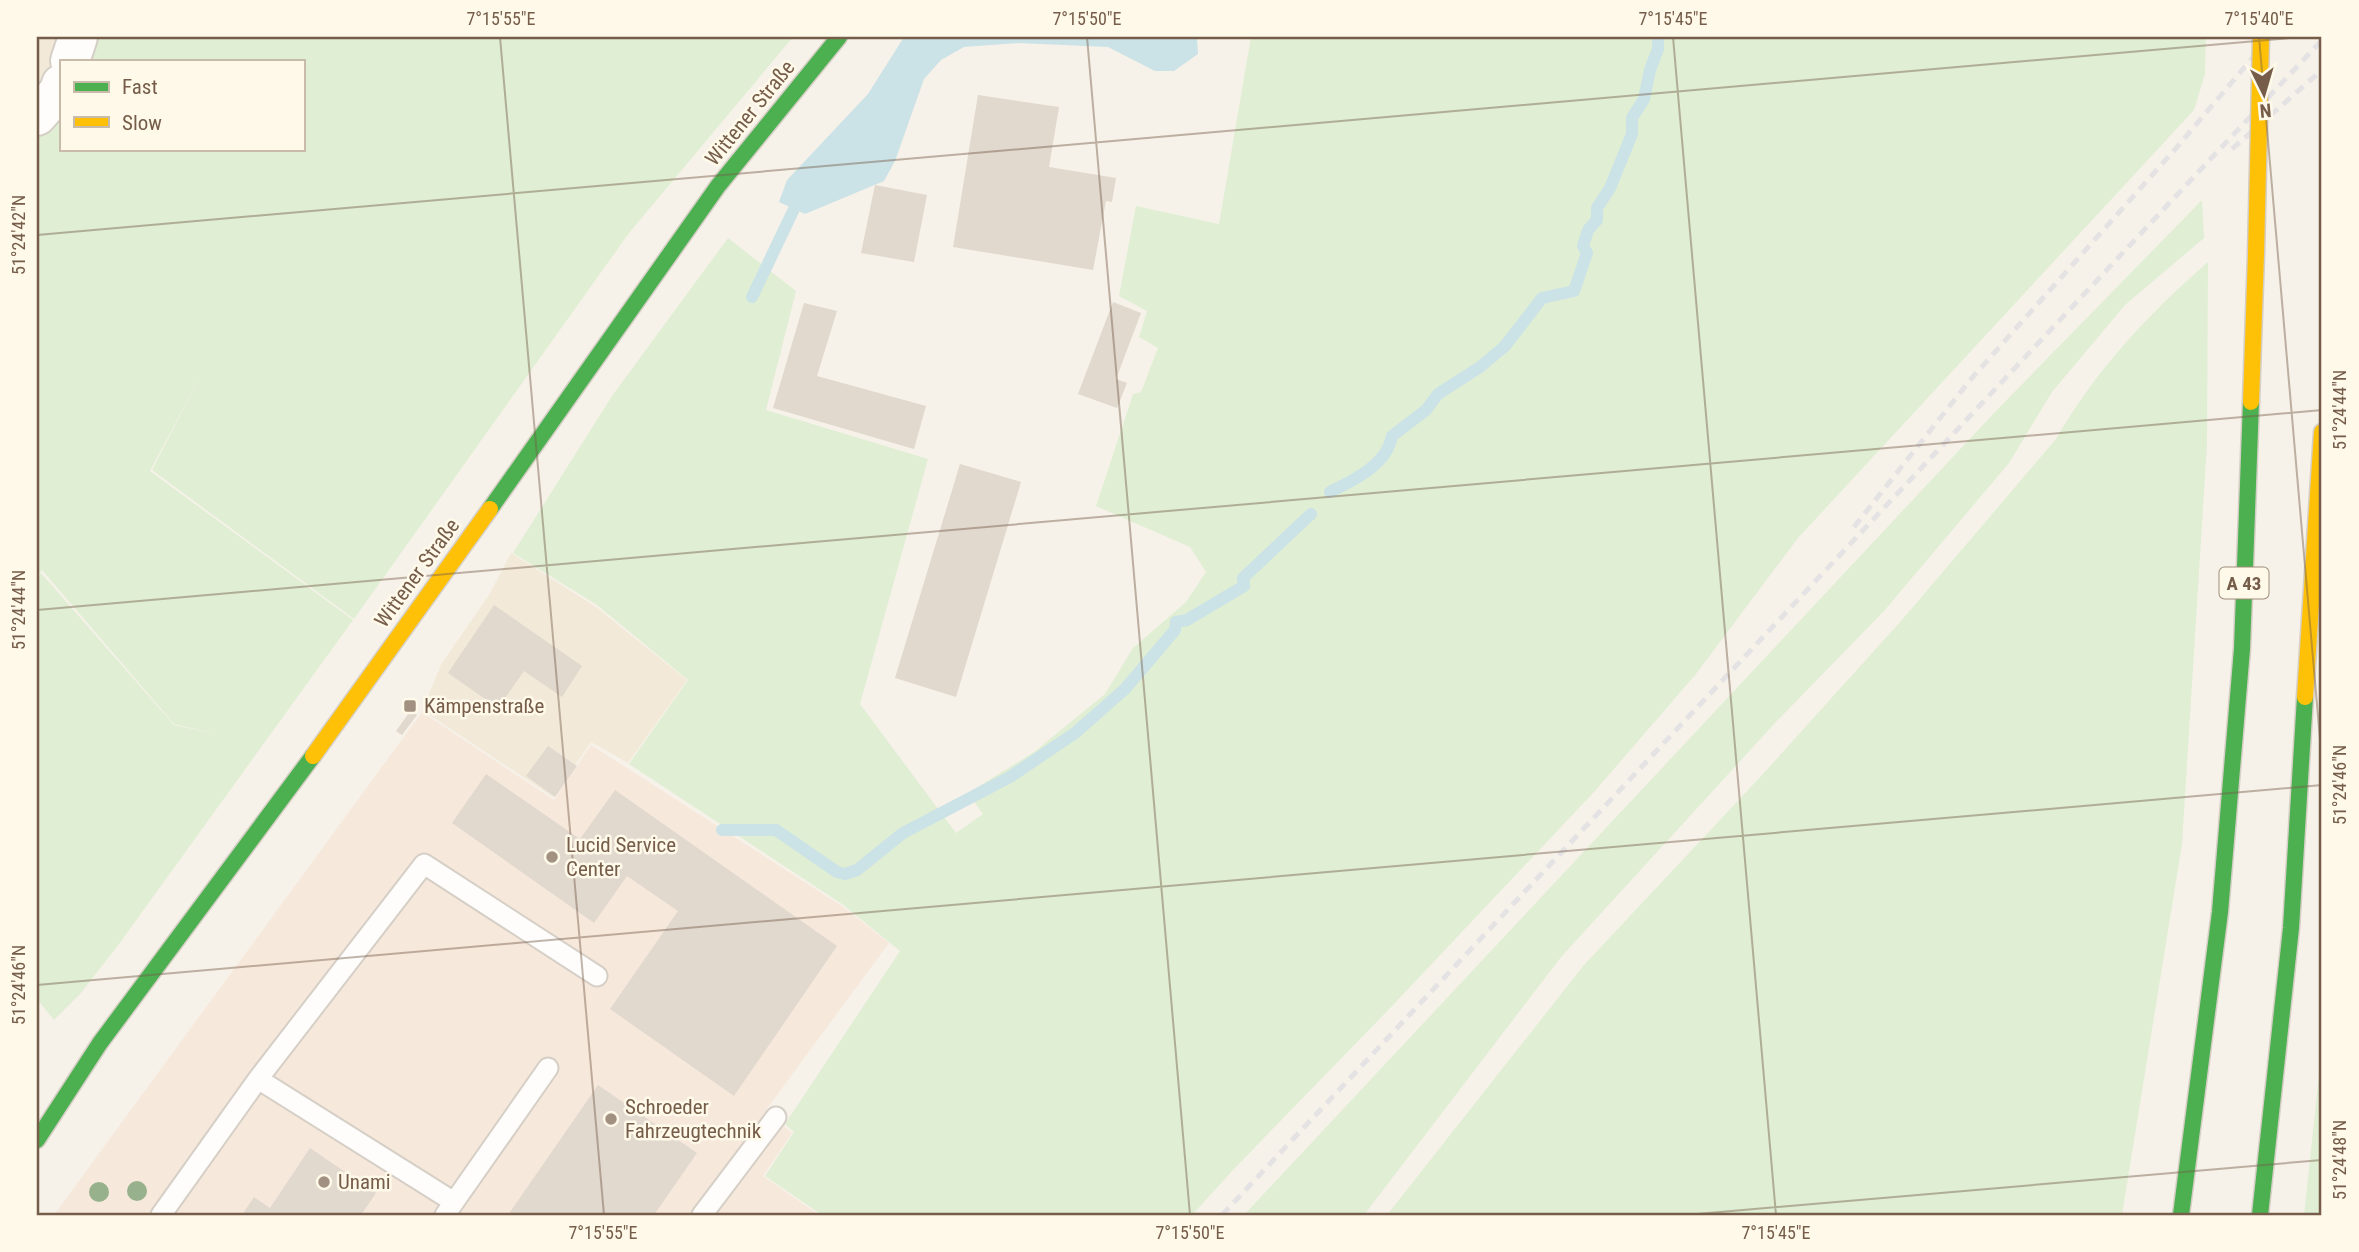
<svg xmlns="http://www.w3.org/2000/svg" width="2359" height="1252" font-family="'Roboto Condensed',sans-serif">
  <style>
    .residential { fill: #f2e9d9 }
    .commercial { fill: #f7e8dc }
    .green { fill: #e0eed4 }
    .water { fill: #cbe2e7 }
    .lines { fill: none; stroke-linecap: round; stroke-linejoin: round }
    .stream { stroke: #cbe2e7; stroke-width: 12 }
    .building { fill: #e1d8ce }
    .lane-casing { stroke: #d5cfc6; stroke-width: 23 }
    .street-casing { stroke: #d5cfc6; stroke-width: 42 }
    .fast-casing { stroke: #d6cfc6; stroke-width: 19 }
    .slow-casing { stroke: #d6cfc6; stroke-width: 19 }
    .lane { stroke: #fefdfc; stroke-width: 19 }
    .street { stroke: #fefdfc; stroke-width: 38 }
    .fast { stroke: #4caf50; stroke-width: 16 }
    .slow { stroke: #ffc107; stroke-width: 16 }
    .rail { stroke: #e5e2e4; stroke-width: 5; stroke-dasharray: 10 7; stroke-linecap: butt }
    .slow-bridge-casing { stroke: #d5cdc5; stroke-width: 19; stroke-linecap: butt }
    .slow-bridge { stroke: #ffc107; stroke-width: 16 }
    .tree { fill: #98b18d }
    .ticks { fill: none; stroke: #755d49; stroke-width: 2; stroke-opacity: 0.45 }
    .poi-dot { fill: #a29181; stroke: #fff9ea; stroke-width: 2.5 }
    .labels { text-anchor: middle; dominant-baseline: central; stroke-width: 5; stroke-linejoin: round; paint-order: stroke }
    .shield { fill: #fff9ea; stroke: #9e8c79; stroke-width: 2 }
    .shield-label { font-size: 19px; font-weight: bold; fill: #755d49 }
    .street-label { font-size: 21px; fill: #755d49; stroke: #fff9ea }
    .poi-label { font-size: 21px; fill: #755d49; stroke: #fff9ea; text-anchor: start }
    .neatline { fill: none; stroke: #755d49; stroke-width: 2.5 }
    .ticks-label { font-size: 18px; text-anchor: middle; fill: #755d49 }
  </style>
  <rect width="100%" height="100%" fill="#f6f2e9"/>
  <!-- residential -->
  <path class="residential" d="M 37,37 L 93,37 L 61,107 L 37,137 Z
    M 511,553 L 596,607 L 687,680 L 628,763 L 591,742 L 553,797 L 422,710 L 442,663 L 489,595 Z"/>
  <!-- commercial -->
  <path class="commercial" d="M 422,712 L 554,800 L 591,745 L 842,906 L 889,943 L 766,1110 L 792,1133 L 763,1176 L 819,1215 L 54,1215 Z"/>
  <!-- green -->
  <path class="green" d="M 95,37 L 793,37 L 629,233 L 354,619 L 152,470 L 201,375 L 150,471 L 353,620 L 119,944 L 80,994 L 54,1020 L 37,999 L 37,579 L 41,573 L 174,725 L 216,734 L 174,724 L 42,570 L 37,576 L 37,139 L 61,108 L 61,149 L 303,149 L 303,61 L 86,61 Z
    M 1251,37 L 2206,37 L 2205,74 L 2194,110 L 1798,538 L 1696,674 L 1594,792 L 1393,1005 L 1234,1169 L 1192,1215 L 822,1215 L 765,1176 L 794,1132 L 785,1124 L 900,951 L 842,904 L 629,764 L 688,680 L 597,605 L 513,553 L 612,396 L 728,238 L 796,291 L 766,410 L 928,459 L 860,704 L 956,833 L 983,814 L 968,793 L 1034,752 L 1105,694 L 1133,648 L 1186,602 L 1206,572 L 1190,547 L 1096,506 L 1133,394 L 1141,392 L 1158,348 L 1139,337 L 1147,311 L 1119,296 L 1136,206 L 1219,224 Z
    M 2202,200 L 2204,238 L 2125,305 L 2052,392 L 2009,463 L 1884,611 L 1775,723 L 1561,957 L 1364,1215 L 1244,1215 L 1994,413 Z
    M 2208,262 L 2207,444 L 2182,844 L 2122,1215 L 1387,1215 L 1584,965 L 1763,774 L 1901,621 L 2056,439 C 2095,371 2149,313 2208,262 Z
    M 2322,1048 L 2322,1215 L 2304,1215 Z"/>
  <!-- water -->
  <path class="water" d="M 904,37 L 1197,37 L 1198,54 L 1174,71 L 1155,71 L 1108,47 L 1018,43 L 964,47 L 941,60 L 924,79 L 895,161 L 884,181 L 805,214 L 779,202 L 787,180 L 868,94 Z"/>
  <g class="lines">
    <!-- stream -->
    <path class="stream" d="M 752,297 L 794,209
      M 1330,492 C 1354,480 1387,465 1392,436 L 1426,410 L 1438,394 L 1480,367 L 1505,346 L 1542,298 L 1574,291 L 1587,253 L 1583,246 L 1588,230 L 1597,220 L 1597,208 L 1610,188 L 1632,134 L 1632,118 L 1644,99 L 1650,70 L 1658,49 L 1658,37
      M 722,830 L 776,830 L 837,872 L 845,874 L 857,870 L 903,833 L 1010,777 L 1075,733 L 1125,689 L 1175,630 L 1176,622 L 1187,620 L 1244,586 L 1243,578 L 1311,514"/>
  </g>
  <!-- building -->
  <path class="building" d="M 978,95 L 1059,107 L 1049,167 L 1116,178 L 1112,202 L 1106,201 L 1093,270 L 953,247 Z
    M 875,185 L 927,195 L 914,262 L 861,253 Z
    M 1113,302 L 1141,313 L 1116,379 L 1127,383 L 1117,408 L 1078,394 Z
    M 804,303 L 837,311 L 817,376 L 926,406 L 914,449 L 773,408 Z
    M 960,464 L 1021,482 L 956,697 L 895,678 Z
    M 494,605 L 582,666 L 562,697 L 524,671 L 498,708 L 448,673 Z
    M 411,710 L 417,715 L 402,735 L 396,731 Z
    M 548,746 L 577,766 L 555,797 L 526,776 Z
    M 486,774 L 580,839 L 615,790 L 837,946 L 734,1096 L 610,1009 L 678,911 L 627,876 L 594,923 L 452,823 Z
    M 598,1085 L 697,1153 L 654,1215 L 508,1215 Z
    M 310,1148 L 376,1193 L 361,1215 L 242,1215 L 254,1197 L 270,1208 Z"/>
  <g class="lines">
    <defs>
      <path id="lane" d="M 258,1079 L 454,1202
        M 161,1215 L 258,1079 L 424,864 L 597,976
        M 445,1215 L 548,1068
        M 702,1215 L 776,1117"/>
      <path id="street" d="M 70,61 L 78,37
        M 37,116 L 59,91 L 61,84"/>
      <path id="fast" d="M 490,509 L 718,186 L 839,37
        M 37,1140 L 100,1043 L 313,756
        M 2181,1215 L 2220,912 L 2242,649 L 2251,402
        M 2260,1215 L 2291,928 L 2305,697"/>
      <path id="slow" d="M 2251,402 L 2256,254
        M 2305,697 L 2322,432
        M 313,756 L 490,509"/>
    </defs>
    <!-- lane casing -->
    <use href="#lane" class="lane-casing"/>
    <!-- street casing -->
    <use href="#street" class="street-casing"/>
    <!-- fast casing -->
    <use href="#fast" class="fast-casing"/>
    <!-- slow casing -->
    <use href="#slow" class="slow-casing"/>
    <!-- lane -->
    <use href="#lane" class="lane"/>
    <!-- street -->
    <use href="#street" class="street"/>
    <!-- fast -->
    <use href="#fast" class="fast"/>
    <!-- slow -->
    <use href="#slow" class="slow"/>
    <!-- rail -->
    <path class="rail" d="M 2232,149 L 2322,70
      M 1854,527 L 1971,379 L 2178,146 L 2270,37
      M 1222,1215 L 2322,40"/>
    <defs>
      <path id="slow-bridge" d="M 2256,254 L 2261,37"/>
    </defs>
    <!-- slow-bridge casing -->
    <use href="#slow-bridge" class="slow-bridge-casing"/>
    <!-- slow-bridge -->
    <use href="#slow-bridge" class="slow-bridge"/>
  </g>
  <!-- trees -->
  <g class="tree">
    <circle cx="137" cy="1191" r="10"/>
    <circle cx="99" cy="1192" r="10"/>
  </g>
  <!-- ticks -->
  <path class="ticks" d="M 500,37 L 604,1215M 1087,37 L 1190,1215M 1673,37 L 1776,1215M 2259,37 L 2322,762M 37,235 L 2301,37M 37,610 L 2322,410M 37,985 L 2322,785M 1686,1215 L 2322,1160"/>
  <!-- markers -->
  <g class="poi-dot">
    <rect x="403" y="699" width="14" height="14" rx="3.5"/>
    <circle cx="552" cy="857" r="7"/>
    <circle cx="611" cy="1119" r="7"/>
    <circle cx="324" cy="1182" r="7"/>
  </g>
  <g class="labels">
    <!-- shield labels -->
    <rect class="shield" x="2219.5" y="567.5" width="49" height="31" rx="5"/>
    <g class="shield-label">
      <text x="2244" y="583">A 43</text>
    </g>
    <!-- street labels -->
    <g class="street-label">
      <text transform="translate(750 113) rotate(-51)">Wittener Straße</text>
      <text transform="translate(417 573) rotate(-54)">Wittener Straße</text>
    </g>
    <!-- poi labels -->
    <g class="poi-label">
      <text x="424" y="706">Kämpenstraße</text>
      <text x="566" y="845">Lucid Service<tspan x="566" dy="24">Center</tspan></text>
      <text x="625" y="1107">Schroeder<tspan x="625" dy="24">Fahrzeugtechnik</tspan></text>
      <text x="338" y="1182">Unami</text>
    </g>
  </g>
  <!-- border -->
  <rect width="2359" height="1252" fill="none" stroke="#fff9ea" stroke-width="77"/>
  <!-- legend -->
  <rect x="60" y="60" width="245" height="91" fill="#fff9ea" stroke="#c8bbaa" stroke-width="2"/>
  <rect x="74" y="82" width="35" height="10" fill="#4caf50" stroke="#c8bbaa" stroke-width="2"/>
  <text x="122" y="94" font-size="21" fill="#755d49">Fast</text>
  <rect x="74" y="117" width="35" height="10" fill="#ffc107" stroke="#c8bbaa" stroke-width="2"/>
  <text x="122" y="130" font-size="21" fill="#755d49">Slow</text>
  <!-- north arrow -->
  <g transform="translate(2264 94) rotate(175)" stroke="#fff9ea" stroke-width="5" paint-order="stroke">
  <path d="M0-5L12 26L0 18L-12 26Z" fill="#755d49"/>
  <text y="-10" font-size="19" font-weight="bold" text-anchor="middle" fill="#755d49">N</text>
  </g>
  <rect x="38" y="38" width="2282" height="1176" class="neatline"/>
  <g class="ticks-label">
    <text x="501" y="25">7°15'55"E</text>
    <text x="1087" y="25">7°15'50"E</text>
    <text x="1673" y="25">7°15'45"E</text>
    <text x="2259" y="25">7°15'40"E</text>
    <text transform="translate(19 235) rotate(-90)" y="6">51°24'42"N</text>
    <text transform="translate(2340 410) rotate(-90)" y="6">51°24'44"N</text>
    <text transform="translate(19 610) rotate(-90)" y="6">51°24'44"N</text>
    <text transform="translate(2340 785) rotate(-90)" y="6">51°24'46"N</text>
    <text transform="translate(19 985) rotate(-90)" y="6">51°24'46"N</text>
    <text transform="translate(2340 1160) rotate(-90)" y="6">51°24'48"N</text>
    <text x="603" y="1239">7°15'55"E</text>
    <text x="1190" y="1239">7°15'50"E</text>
    <text x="1776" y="1239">7°15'45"E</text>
  </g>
</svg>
